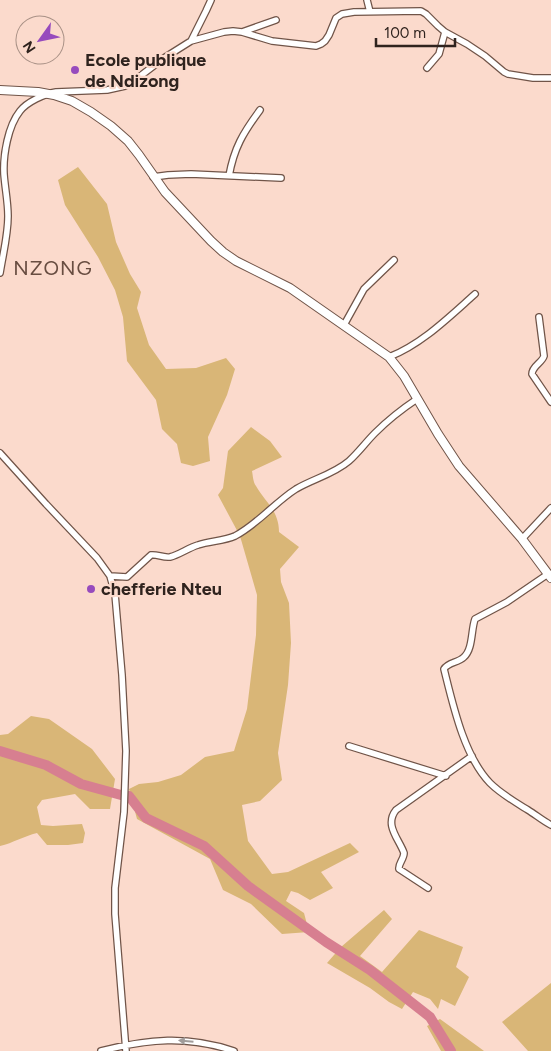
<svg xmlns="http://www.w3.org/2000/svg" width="551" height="1051" font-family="Figtree,sans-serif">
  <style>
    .green { fill: #d9b677 }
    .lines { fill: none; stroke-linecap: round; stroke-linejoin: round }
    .river { stroke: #d77f90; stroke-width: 10 }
    .street-casing { stroke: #705448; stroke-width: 8 }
    .secondary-casing { stroke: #705448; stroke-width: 10 }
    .street { stroke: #fff; stroke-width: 5.5 }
    .secondary { stroke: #fff; stroke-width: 8 }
    .oneway { fill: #a19c9a }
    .poi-dot { fill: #974bbd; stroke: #fbdacc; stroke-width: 2 }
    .labels { text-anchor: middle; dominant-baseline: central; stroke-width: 4.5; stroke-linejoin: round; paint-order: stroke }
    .poi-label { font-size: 18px; font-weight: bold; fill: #2f231e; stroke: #fbdacc; text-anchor: start }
    .quarter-label { font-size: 20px; letter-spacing: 1px; fill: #684d41; stroke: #fbdacc }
  </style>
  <rect width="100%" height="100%" fill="#fbdacc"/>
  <!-- green -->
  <path class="green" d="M 78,167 L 107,204 L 116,242 L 130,274 L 141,292 L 137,308 L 149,345 L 166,369 L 196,368 L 226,358 L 235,369 L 227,395 L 208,437 L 210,461 L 193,466 L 181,463 L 177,444 L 162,429 L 156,400 L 127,361 L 123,317 L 115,290 L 98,257 L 65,205 L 58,180 Z
    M 251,427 L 270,441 L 282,457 L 252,471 C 253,476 253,482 256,486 C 266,503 279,511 279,532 L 299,547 L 280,569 L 281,582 L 289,603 L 291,643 L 288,685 L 278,753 L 282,780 L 260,801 L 242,805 L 248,841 L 272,874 L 288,872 L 350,843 L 359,852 L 321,872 L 333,888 L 310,900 L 298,893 L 291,891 L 286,901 L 304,913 L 309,932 L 282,934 L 251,904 L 223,890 L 210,859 L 137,819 L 129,789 L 139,784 L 158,782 L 181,775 L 205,757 L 234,751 L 247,709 L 256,635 L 257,595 L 240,536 L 218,495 L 223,488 L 228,451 Z
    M 31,716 L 49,719 L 92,749 L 115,779 L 110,809 L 90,809 L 75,794 L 42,800 L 37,807 L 41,825 L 53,826 L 82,824 L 85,833 L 83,843 L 68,845 L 47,845 L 37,833 C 24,836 13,843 0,846 L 0,735 L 8,734 Z
    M 384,910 L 392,919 L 360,956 L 382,972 L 419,930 L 463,947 L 456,967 L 469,977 L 455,1006 L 441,999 L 438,1009 L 430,999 L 413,992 L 402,1009 L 389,1002 L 370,988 L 327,963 L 341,947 Z
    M 551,983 L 551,1051 L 528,1051 L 502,1022 Z
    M 440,1019 L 480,1048 L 484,1051 L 441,1051 L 427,1026 Z"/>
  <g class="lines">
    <!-- river -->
    <path class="river" d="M 0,751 L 46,765 L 81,784 L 121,795
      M 129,796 L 146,818 L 204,846 L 248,886 L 326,942 L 370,970 L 430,1017 L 451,1051"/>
    <defs>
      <path id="street" d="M 367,0 L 370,12
        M 242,32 L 276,20
        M 191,41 L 224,32 L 233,31 L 242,32 L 272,41 L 316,46 L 321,44 L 325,41 L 329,35 L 336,18 L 342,14 L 354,12 L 421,11 L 426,14 L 438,26 L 445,32 L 467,44 L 485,56 L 504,72 L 508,74 L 533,78 L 551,78
        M 427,68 L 439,54 L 445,32
        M 229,176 C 234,148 243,133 260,110
        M 153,177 L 168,175 L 191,174 L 281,178
        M 0,273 C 3,254 8,235 8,216 C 8,202 5,188 4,174 C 3,155 8,126 20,111 C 27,102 44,94 56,92 L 107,90 L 125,86 L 135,80 L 164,58 L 191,41 L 206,11 L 211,0
        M 539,317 L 544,356 C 542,363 532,366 532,374 L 551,402
        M 344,325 L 364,289 L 394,260
        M 389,357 C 422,344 449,317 475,294
        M 0,453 L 46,504 L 97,558 L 110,576 L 115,594 L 122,675 L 126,751 L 124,812 L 115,888 L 115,914 L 126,1051
        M 522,539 L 551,508
        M 548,574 L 507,602 L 475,619 C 471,630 473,649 464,657 C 458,663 448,662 444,669 C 453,705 464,756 490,783 C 501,794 515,802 528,810 C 536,815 543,821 551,825
        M 110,576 L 127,577 L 151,555 C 157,554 163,558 170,557 C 179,555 188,548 198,545 C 210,541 224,541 235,536 C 258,524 274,503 296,489 C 313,479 334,474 349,461 C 359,452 366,442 375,433 C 388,420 402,409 417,399
        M 349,746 L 446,776
        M 428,888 L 399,869 C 398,864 404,859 404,853 C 399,839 384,825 396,810 L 472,756
        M 101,1051 C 148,1039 187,1035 234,1051"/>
      <path id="secondary" d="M 0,90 L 38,92 L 54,95 L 72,101 L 91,112 L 111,126 L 128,141 L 139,155 L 165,192 L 211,241 L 223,252 L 236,261 L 290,288 L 389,357 L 404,376 L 438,434 L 459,466 L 522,539 L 551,578"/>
    </defs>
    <!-- street casing -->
    <use href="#street" class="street-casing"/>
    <!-- secondary casing -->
    <use href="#secondary" class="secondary-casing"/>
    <!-- street -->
    <use href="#street" class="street"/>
    <!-- secondary -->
    <use href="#secondary" class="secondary"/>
  </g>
  <!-- one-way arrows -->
  <defs><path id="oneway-solid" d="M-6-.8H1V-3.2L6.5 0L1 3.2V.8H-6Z" transform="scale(1.25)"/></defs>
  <use class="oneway" href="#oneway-solid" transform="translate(186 1041) rotate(-175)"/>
  <!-- markers -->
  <g class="poi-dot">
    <circle cx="75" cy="70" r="5"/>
    <circle cx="91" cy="589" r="5"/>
  </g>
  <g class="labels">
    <!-- poi labels -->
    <g class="poi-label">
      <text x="85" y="60">Ecole publique<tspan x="85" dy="21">de Ndizong</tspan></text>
      <text x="101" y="589">chefferie Nteu</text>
    </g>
    <!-- quarter labels -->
    <g class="quarter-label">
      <text x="53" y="268">NZONG</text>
    </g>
  </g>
  <!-- north arrow -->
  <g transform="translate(40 40) rotate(237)"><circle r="24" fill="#fbdacc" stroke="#a99186"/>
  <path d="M0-4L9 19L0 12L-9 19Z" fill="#974bbd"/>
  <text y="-8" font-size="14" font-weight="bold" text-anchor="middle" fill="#2f231e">N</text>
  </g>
  <!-- scale -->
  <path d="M376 38v8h79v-8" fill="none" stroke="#2f231e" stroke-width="2.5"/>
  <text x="384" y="38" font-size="15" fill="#2f231e" stroke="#fbdacc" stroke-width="4" paint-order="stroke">100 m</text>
</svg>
